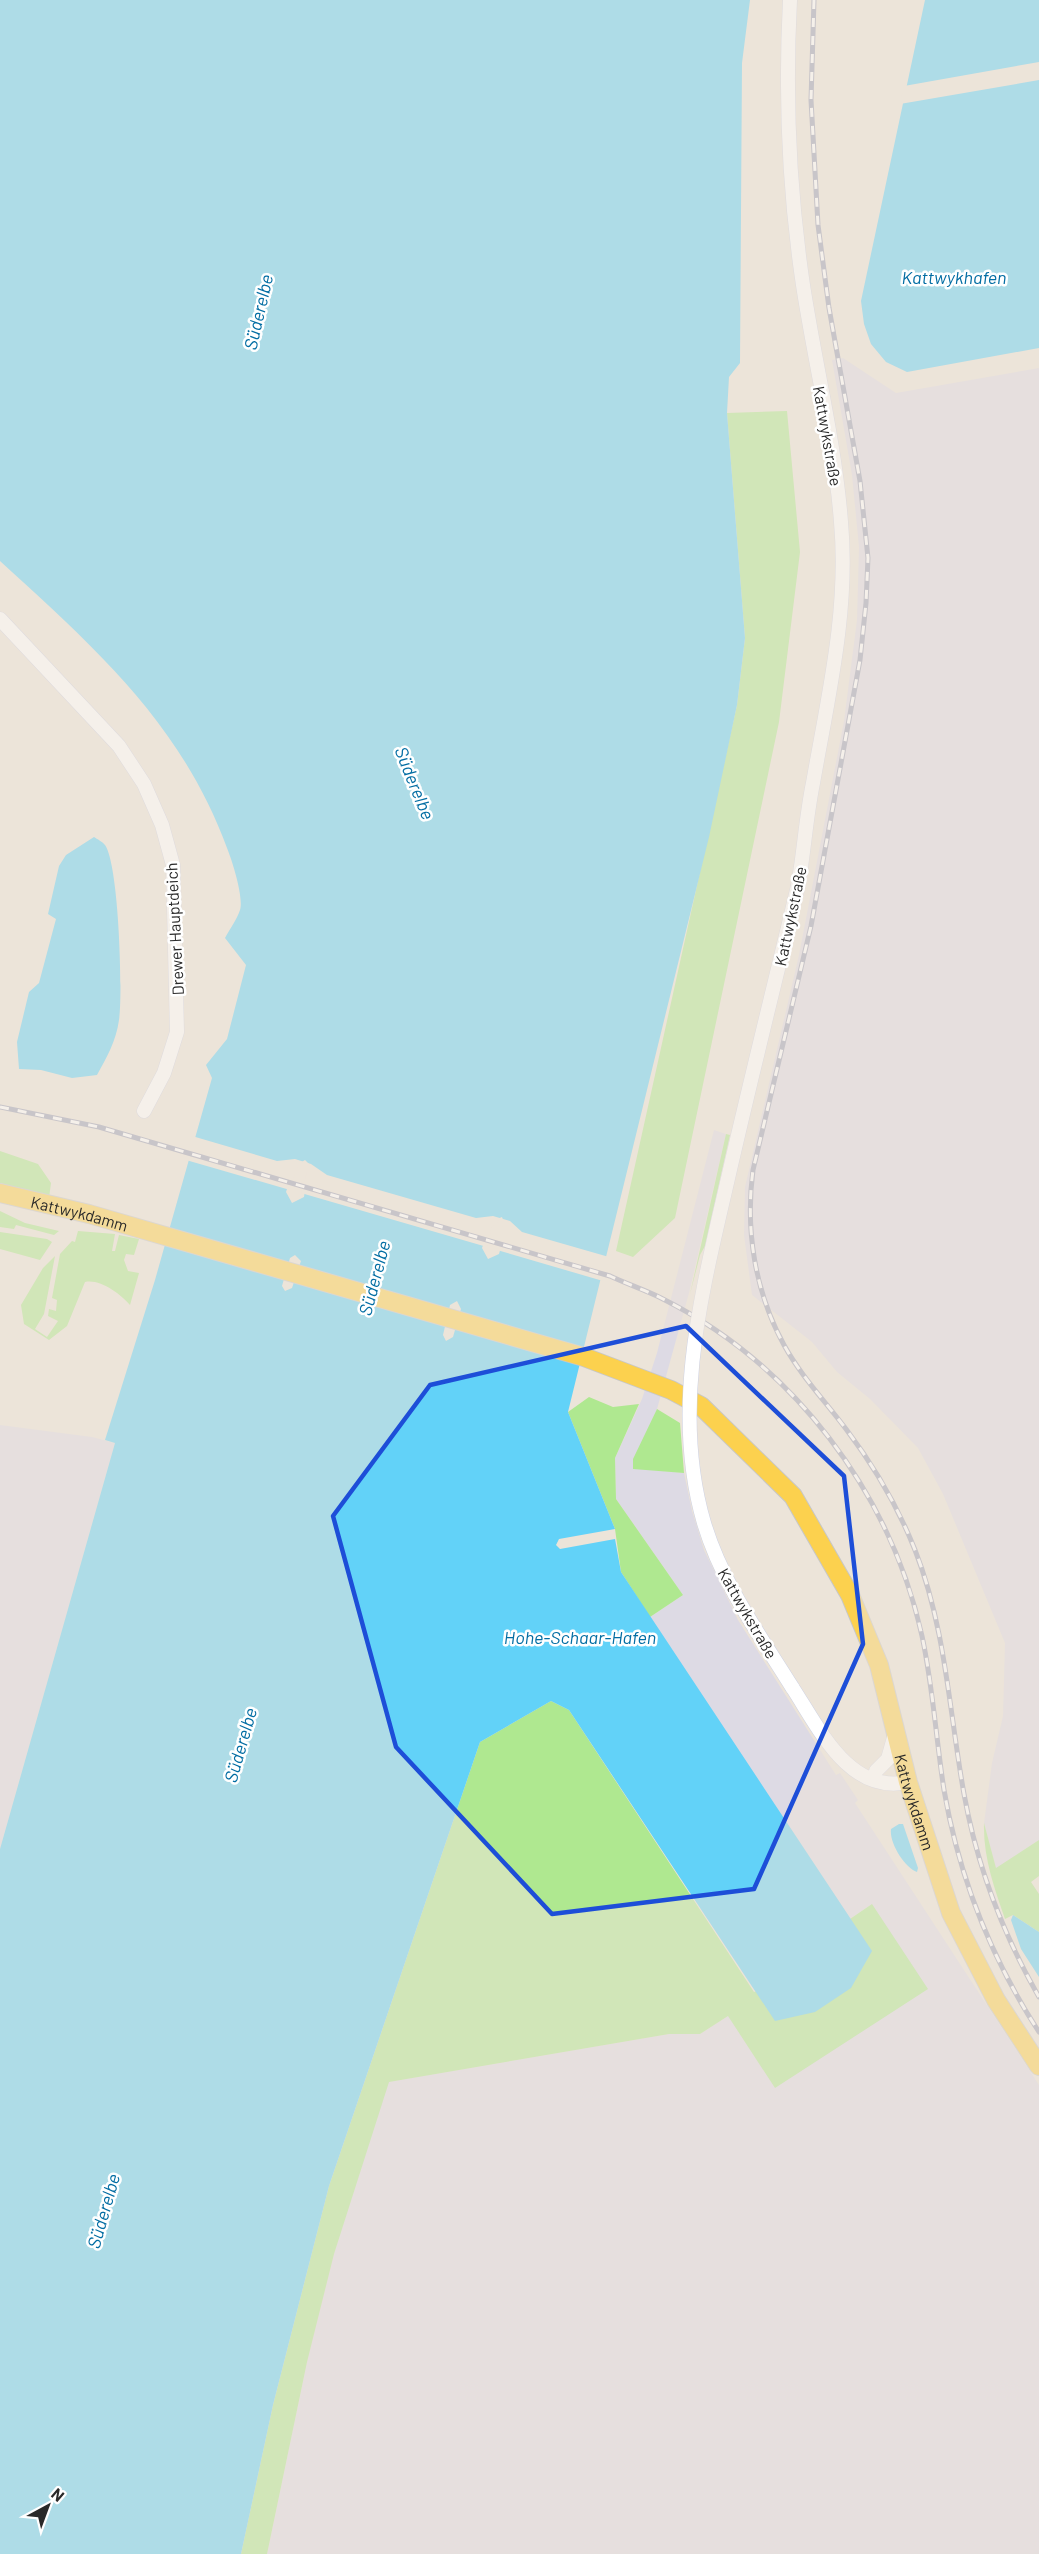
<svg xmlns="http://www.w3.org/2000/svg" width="1039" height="2554" font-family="Barlow,sans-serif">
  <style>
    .industrial { fill: #dddae4 }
    .green { fill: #afe890 }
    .water { fill: #62d2f8; fill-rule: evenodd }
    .pier { fill: #ece4d9 }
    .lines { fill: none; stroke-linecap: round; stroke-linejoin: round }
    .minor-casing { stroke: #ced2e3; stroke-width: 15 }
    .major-casing { stroke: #c7c7c7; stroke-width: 20 }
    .minor { stroke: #fff; stroke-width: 14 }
    .major { stroke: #fcd14e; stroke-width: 18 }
    .rail-casing { stroke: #9b9fb5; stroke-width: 5 }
    .rail { stroke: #fff; stroke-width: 3; stroke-dasharray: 9; stroke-linecap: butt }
    .minor-bridge-casing { stroke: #ced2e3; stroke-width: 15; stroke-linecap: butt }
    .minor-bridge { stroke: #fff; stroke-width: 14 }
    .marked { fill: none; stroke: #1d4ed8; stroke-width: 4.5; stroke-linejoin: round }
    .labels { text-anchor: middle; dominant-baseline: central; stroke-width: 5; stroke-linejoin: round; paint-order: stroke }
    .street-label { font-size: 16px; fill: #292929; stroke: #fff }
    .water-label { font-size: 18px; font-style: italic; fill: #026da3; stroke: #fff }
  </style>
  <rect width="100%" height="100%" fill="#ece4d9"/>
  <!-- industrial -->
  <path class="industrial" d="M 843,358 L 896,393 L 1039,368 L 1039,1840 L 996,1869 L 984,1823 L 992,1763 L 1003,1716 L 1005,1643 L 943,1494 L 918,1448 L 870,1399 L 837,1372 L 812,1342 L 752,1295 L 744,1235 L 745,1187 L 799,955 L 844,721 L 857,620 L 859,547 L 852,475 L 832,360 Z
    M 714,1130 L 726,1134 L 689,1293 L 657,1409 L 633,1468 L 684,1473 L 692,1511 L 704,1550 L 738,1620 L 836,1775 L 840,1773 L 858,1800 L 855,1803 L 1039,2085 L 1039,2554 L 267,2554 L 307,2362 L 334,2254 L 388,2082 L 669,2034 L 700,2034 L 728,2016 L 872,1904 L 850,1919 L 650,1617 L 683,1595 L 616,1499 L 615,1458 L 642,1399 L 657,1353 Z
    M 0,1425 L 92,1437 L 115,1443 L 0,1849 Z"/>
  <!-- green -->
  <path class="green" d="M 787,411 L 800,552 L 779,722 L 675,1218 L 633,1257 L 616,1251 L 737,705 L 745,638 L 727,413 Z
    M 726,1134 L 730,1135 L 705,1246 L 700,1255 L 690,1294 Z
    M 0,1151 L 38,1164 L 51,1183 L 49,1198 L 0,1183 Z
    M 0,1211 L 25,1223 L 59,1231 L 54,1235 L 16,1225 L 14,1229 L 0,1227 Z
    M 78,1231 L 115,1234 L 112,1251 L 115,1251 L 119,1235 L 139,1239 L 134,1255 L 126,1254 L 124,1260 L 128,1271 L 139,1273 L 130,1305 C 120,1294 101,1279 85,1282 L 67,1326 L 49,1340 L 24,1324 L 21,1305 L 43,1268 L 55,1256 L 44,1314 L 35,1329 L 47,1337 L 58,1321 L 48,1316 L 49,1309 L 56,1311 L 57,1300 L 52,1298 L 60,1254 L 72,1241 L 75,1242 Z
    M 0,1232 L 47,1239 L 52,1242 L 40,1260 L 0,1249 Z
    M 589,1397 L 613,1407 L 639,1404 L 615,1458 L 616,1499 L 683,1595 L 650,1617 L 621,1572 L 615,1529 L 568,1412 Z
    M 657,1409 L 680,1423 L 684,1473 L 633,1469 L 633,1459 Z
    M 551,1701 L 569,1710 L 754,1992 L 871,1951 L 850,1919 L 872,1904 L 928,1989 L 775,2088 L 728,2016 L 700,2034 L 669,2034 L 389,2082 L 334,2254 L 307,2362 L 267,2554 L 241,2554 L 273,2405 L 329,2186 L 480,1742 Z
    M 984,1823 L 996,1868 L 1039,1840 L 1039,1876 L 1031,1882 L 1039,1894 L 1039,1932 L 1013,1915 L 1005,1919 C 994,1887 983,1857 984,1823 Z"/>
  <!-- water -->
  <path class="water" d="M 0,0 L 750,0 L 742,63 L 740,363 L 729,377 L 727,413 L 745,638 L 737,705 L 709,837 L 568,1412 L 615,1529 L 559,1539 L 556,1545 L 560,1549 L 615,1539 L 621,1572 L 872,1951 L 851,1988 L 815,2012 L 775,2021 L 569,1710 L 551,1701 L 480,1742 L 329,2186 L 273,2405 L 241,2554 L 0,2554 L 0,1849 L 115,1443 L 105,1440 L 155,1280 L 212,1078 L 206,1065 L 227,1039 L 246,965 L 225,938 C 230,929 237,919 240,910 C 244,898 232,860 227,848 C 181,723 95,648 0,561 ZM 305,1160 L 309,1164 L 304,1197 L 292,1203 L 286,1192 L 294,1167 ZM 502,1217 L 506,1229 L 499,1254 L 488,1259 L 482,1248 L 492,1221 ZM 295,1255 L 301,1261 L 292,1288 L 285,1291 L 282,1286 L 290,1258 ZM 457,1301 L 461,1309 L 453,1337 L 446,1341 L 443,1335 L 450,1305 Z
    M 925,0 L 1039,0 L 1039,348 L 907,372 L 886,362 L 871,344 L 864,324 L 861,301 Z
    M 94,837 C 97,839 103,842 105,845 C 119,865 123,993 119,1020 C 116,1041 107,1057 97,1075 L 72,1078 L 41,1070 L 19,1069 L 17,1042 L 29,992 L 39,983 L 56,919 L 48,914 L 59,866 L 66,855 Z
    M 899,1824 L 903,1824 L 918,1868 L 917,1872 C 905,1868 889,1843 891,1829 Z
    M 1013,1915 L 1039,1932 L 1039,1977 L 1021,1949 L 1011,1920 Z"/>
  <!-- pier -->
  <path class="pier" d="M 1039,62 L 1039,80 L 900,104 L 904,86 Z
    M 192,1136 L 277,1161 L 295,1159 L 311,1164 L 327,1175 L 476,1218 L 493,1216 L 510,1221 L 522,1232 L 609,1257 L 603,1281 L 497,1250 L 503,1228 L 500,1220 L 492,1226 L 487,1247 L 301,1193 L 307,1172 L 304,1163 L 297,1168 L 290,1190 L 186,1160 Z"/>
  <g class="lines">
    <defs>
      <path id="minor" d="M 790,0 C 785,95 789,191 803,285 C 815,364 835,443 841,522 C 849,610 828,697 813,783 C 806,817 804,852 798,886
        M 0,619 L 119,746 L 144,784 L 162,825 L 173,865 L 177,1032 L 164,1073 L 144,1111
        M 792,1687 C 819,1728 849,1795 908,1782
        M 876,1771 L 888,1759 L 895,1734"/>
      <g id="major">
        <path id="s1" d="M 0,1193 L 89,1214 L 584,1357 L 671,1390 L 701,1406 L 793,1496 L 850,1595 L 879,1665 L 908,1782 L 951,1913 L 996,2000 L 1039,2066"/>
      </g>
    </defs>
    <!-- minor casing -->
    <use href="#minor" class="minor-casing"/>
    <!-- major casing -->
    <use href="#major" class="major-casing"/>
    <!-- minor -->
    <use href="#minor" class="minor"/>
    <!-- major -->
    <use href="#major" class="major"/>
    <defs>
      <path id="rail" d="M 814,0 L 811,100 L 818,225 L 829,308 L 860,481 L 868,558 L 866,603 L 860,660 L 811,926 L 753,1170 C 745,1230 755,1292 784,1345 C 801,1376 825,1401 846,1429 C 874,1466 898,1507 915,1550 C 946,1629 949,1711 964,1794 C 977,1866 1003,1934 1039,1997
        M 0,1107 L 99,1127 L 610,1276 C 627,1284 645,1290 661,1298 C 793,1364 890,1492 922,1636 C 933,1687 936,1739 944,1790 C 959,1877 991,1958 1039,2032"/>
    </defs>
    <!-- rail casing -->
    <use href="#rail" class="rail-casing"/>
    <!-- rail -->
    <use href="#rail" class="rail"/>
    <defs>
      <path id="minor-bridge" d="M 792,1687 C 759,1634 722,1583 704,1523 C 670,1407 703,1288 729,1174 C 751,1078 775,982 798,886"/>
    </defs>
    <!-- minor-bridge casing -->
    <use href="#minor-bridge" class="minor-bridge-casing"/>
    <!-- minor-bridge -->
    <use href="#minor-bridge" class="minor-bridge"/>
  </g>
  <!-- marked area -->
  <path d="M0 0H1039V2554H0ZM 686,1326 L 844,1476 L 863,1644 L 754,1889 L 552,1914 L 396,1747 L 333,1516 L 430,1385 Z" fill="#ece4d9" fill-opacity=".55" fill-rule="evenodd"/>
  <path class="marked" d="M 686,1326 L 844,1476 L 863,1644 L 754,1889 L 552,1914 L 396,1747 L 333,1516 L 430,1385 Z"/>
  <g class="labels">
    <!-- street labels -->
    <g class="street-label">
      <text transform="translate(828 436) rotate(80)">Kattwykstraße</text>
      <text transform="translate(790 916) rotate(-78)">Kattwykstraße</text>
      <text transform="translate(174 929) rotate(-93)">Drewer Hauptdeich</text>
      <text stroke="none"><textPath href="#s1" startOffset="82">Kattwykdamm</textPath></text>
      <text transform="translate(748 1613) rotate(60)">Kattwykstraße</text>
      <text stroke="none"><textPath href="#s1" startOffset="1194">Kattwykdamm</textPath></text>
    </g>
    <!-- water labels -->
    <g class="water-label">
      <text x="954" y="277">Kattwykhafen</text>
      <text transform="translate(258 312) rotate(-77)">Süderelbe</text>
      <text transform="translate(415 783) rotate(68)">Süderelbe</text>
      <text transform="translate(374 1278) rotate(-75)">Süderelbe</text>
      <text x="580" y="1637">Hohe-Schaar-Hafen</text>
      <text transform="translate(240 1745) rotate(-74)">Süderelbe</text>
      <text transform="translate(103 2211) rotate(-74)">Süderelbe</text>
    </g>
  </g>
  <!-- north arrow -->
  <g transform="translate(48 2506) rotate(41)" stroke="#ffffff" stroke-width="4.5" paint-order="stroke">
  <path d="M0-4.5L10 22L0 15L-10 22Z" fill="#292929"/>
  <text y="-9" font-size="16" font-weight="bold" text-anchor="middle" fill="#292929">N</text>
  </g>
</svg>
